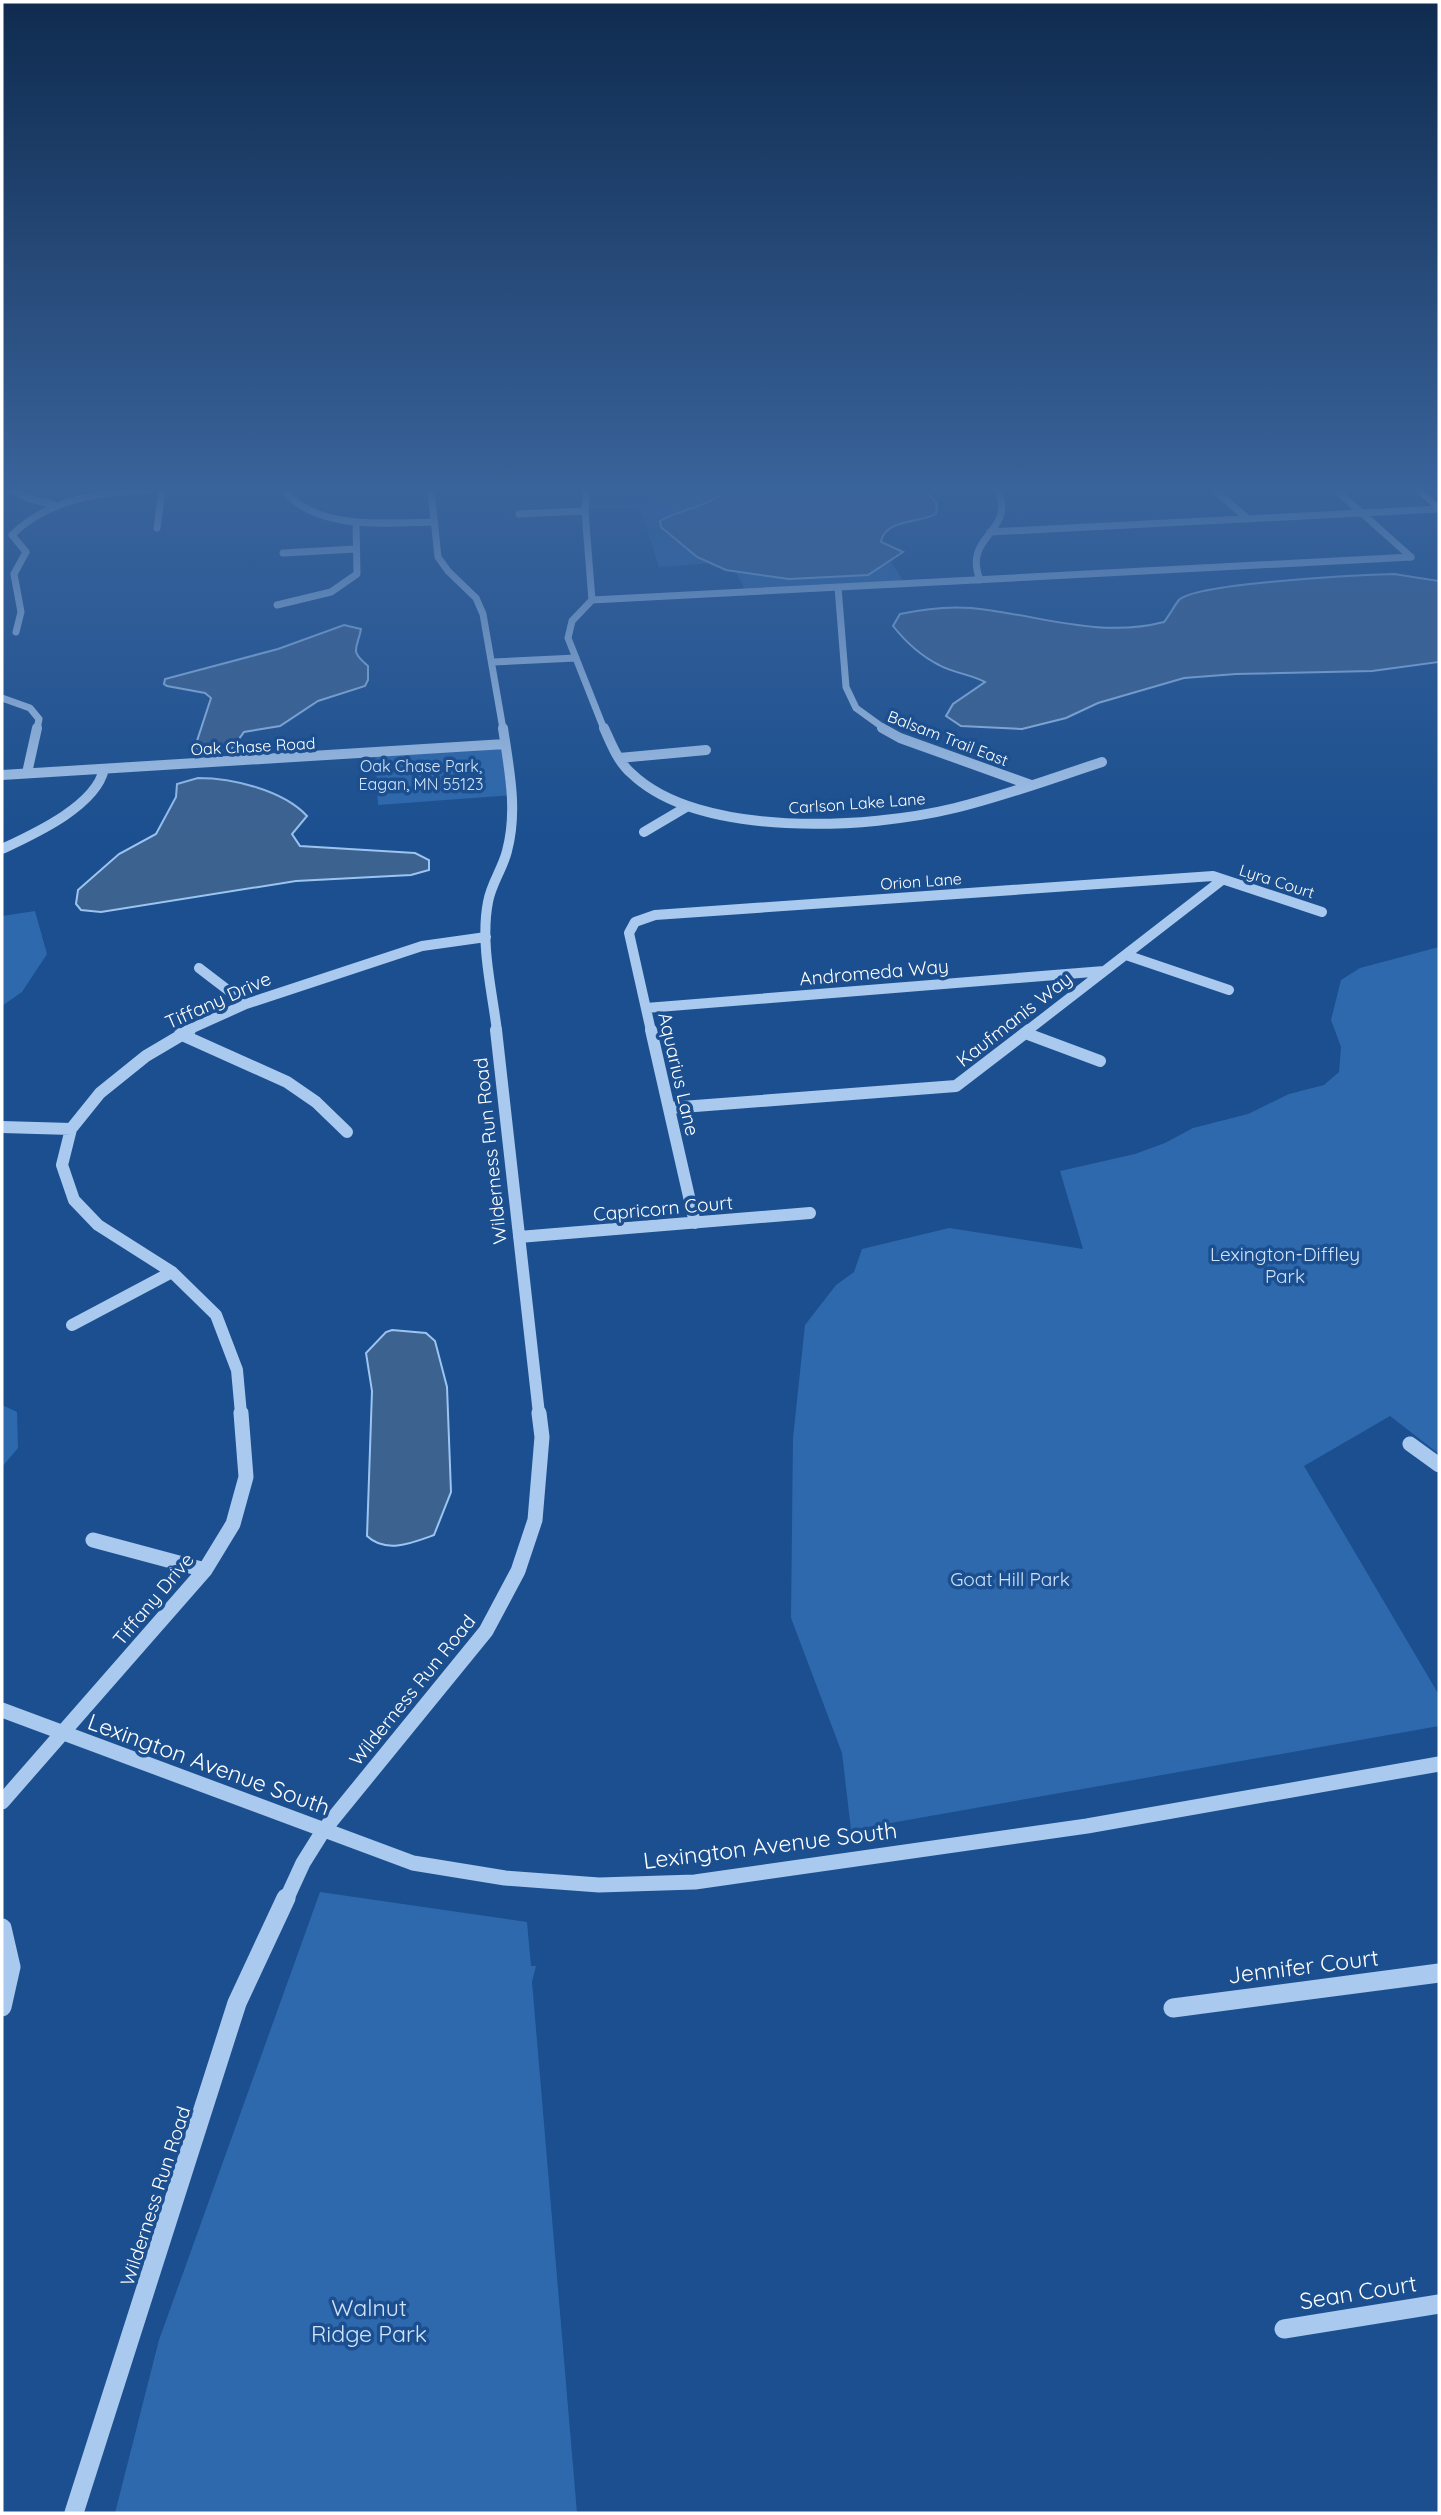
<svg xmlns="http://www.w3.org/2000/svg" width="1441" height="2515" font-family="Quicksand,sans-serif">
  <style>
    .green { fill: #2e69ad }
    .water { fill: #3c6290; stroke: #9cc4f0; stroke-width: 2 }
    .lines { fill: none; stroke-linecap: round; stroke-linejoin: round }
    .minor-far4 { stroke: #a9c9ee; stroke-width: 7 }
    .minor-far3 { stroke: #a9c9ee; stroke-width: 10 }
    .minor-far2 { stroke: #a9c9ee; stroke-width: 12 }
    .minor-far1 { stroke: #a9c9ee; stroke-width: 15 }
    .minor { stroke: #a9c9ee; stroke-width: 19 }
    .major { fill: #f0f6ff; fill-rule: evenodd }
    .labels { text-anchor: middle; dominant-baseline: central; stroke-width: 7; stroke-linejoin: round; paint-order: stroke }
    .far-street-label { font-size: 16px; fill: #fff; stroke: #1b4f8f }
    .far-park-label { font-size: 16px; fill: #cfe3fa; stroke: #1b4f8f }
    .street-label { font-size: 19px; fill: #fff; stroke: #1b4f8f }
    .park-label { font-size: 19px; fill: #cfe3fa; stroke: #1b4f8f }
    .near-street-label { font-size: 23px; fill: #fff; stroke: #1b4f8f }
    .near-park-label { font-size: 23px; fill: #cfe3fa; stroke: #1b4f8f }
  </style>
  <rect width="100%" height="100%" fill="#1b4f8f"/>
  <!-- green -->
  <path class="green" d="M 666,490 L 925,490 L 937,504 L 936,514 C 920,523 884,519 881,542 L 903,552 L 891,562 L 905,584 L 746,592 L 736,572 L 711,563 L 659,567 L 640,507 L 585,508 L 585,506 L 642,504 Z
    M 505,744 L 513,795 L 378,805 L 375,752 Z
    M 35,911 L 47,954 L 22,992 L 2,1006 L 2,916 Z
    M 1439,947 L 1439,1454 L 1390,1416 L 1304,1466 L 1439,1695 L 1439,1726 L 851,1830 L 842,1753 L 791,1618 L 793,1438 L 805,1325 L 836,1285 L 854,1272 L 862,1249 L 949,1228 L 1083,1249 L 1060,1171 L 1135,1154 L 1165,1143 L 1193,1128 L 1248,1114 L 1289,1094 L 1324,1085 L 1339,1072 L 1341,1047 L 1331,1020 L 1341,980 L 1360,968 Z
    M 2,1405 L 17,1412 L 18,1448 L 2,1467 Z
    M 320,1892 L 527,1922 L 531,1966 L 536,1966 L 532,1982 L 577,2513 L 115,2513 L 159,2340 Z"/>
  <!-- water -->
  <path class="water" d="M 726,490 L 925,490 L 937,504 L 936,514 C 920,523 884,519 881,542 L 903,552 L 868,575 L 789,579 L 726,570 L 697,557 L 661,527 L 660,521 C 680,509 709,507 726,490 Z
    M 1394,574 L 1439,581 L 1439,662 L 1372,671 L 1236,674 L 1184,678 L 1098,703 L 1066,718 L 1022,729 L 961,726 L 946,716 L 953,704 L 985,682 C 970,674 953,673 939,665 C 921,656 905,641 893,626 L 900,614 C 923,609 947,606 971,608 C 1036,614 1098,639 1164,622 C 1169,616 1174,606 1179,600 C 1195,583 1363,575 1394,574 Z
    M 344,625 L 361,629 C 357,650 349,650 368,666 L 368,680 L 365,686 L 318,701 L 280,726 L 244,732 L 231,750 L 208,754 L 195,747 L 211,698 L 205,693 L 167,686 L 164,684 L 165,679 L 278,649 Z
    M 198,778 C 232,778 283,790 307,816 L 292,834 L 300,846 L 415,853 L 429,860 L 429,870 L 411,875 L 296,881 L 101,912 L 81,910 L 76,904 L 78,890 L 119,854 L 156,834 L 176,797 L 177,784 Z
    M 392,1330 L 426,1333 L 435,1341 L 447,1387 L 451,1492 L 434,1535 C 412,1543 386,1554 367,1536 L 372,1391 L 366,1353 L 386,1332 Z"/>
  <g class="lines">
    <!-- minor-far4 -->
    <path class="minor-far4" d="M 12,490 L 27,498 L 54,505
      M 284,490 C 316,531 387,523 433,522
      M 431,490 L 438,557 L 448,571 L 476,598 L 483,614 L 503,729
      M 586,490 L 585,511 L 592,600 L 572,621 L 568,638 L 604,729
      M 1214,490 L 1248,519
      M 1336,490 L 1411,557
      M 519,514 L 585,511
      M 157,528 L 162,490
      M 990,532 L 1439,509
      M 283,553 L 356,549
      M 980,580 C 962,534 1016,534 998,490
      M 838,587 L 846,687 L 856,708 L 885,729
      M 592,600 L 1411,557
      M 277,605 L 331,592 L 357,574 L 356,522
      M 16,632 L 21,612 L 14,574 L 26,552 L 12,535 C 48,499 100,492 149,490
      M 493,662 L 576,658
      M 2,698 L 30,708 L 39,719 L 37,729"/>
    <!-- minor-far3 -->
    <path class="minor-far3" d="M 604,728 C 611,743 618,762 631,773 C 699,839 869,829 955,808 C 1005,796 1053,778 1102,762
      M 882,728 L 900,738 L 1031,785
      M 619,758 L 706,750
      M 27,773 L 37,728
      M 2,775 L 505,744
      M 644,832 L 688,806
      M 2,849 C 34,834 96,806 104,769
      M 1126,955 L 1229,990
      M 199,968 L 246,1004
      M 646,1008 L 1104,971
      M 186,1031 L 246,1004 L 422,946 L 486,937
      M 497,1031 C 492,990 480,943 488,902 C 491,884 503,868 507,851 C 518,810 509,769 503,728
      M 651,1031 L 629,933 L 635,922 L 655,915 L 1213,876 L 1322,912
      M 1027,1031 L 1222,880"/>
    <!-- minor-far2 -->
    <path class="minor-far2" d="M 190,1030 L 146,1056 L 100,1093 L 71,1129 L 62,1165 L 74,1200 L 98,1225 L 172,1272 L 216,1315 L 237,1370 L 241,1414
      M 496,1030 L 539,1414
      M 651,1030 L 695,1223
      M 1025,1033 L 1100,1061
      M 180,1034 L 287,1082 L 316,1102 L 347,1132
      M 669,1108 L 956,1086 L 1029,1030
      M 2,1127 L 71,1129
      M 519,1237 L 810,1213
      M 72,1325 L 172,1272"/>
    <!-- minor-far1 -->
    <path class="minor-far1" d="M 1410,1444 L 1439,1465
      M 93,1540 L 205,1570
      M 2,1710 L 413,1863 L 505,1878 L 599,1885 L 695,1882 L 1087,1826 L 1439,1764
      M 2,1802 L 205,1570 L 233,1524 L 246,1477 L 241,1413
      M 286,1900 L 303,1863 L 323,1831 L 486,1631 L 518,1571 L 535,1520 L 542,1437 L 539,1413"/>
    <!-- minor -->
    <path class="minor" d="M 2,1928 L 11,1967 L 2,2007
      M 1173,2008 L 1439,1973
      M 1284,2329 L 1439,2304
      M 74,2513 L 237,2003 L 286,1898"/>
    <!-- major -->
    <path class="major" d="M 1413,490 L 1423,490 L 1439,504 L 1439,512 Z"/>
  </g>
  <!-- sky -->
  <linearGradient id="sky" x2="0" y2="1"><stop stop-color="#0f2b4f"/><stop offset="0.58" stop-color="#39639b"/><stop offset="1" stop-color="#39639b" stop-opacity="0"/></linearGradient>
  <rect width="1441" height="843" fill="url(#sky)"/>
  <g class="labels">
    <!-- far-street labels -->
    <g class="far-street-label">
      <text transform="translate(948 738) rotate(21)">Balsam Trail East</text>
      <text transform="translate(253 746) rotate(-3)">Oak Chase Road</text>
      <text transform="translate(857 803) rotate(-4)">Carlson Lake Lane</text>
      <text transform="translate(921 881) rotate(-4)">Orion Lane</text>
      <text transform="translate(1277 881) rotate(18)">Lyra Court</text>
    </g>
    <!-- far-park labels -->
    <g class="far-park-label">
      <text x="421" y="766">Oak Chase Park,<tspan x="421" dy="18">Eagan, MN 55123</tspan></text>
    </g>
    <!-- street labels -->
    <g class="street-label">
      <text transform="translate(874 972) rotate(-5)">Andromeda Way</text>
      <text transform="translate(218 1000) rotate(-24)">Tiffany Drive</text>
      <text transform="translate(1014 1019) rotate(-38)">Kaufmanis Way</text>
      <text transform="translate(679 1074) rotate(77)">Aquarius Lane</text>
      <text transform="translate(490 1151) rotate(-96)">Wilderness Run Road</text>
      <text transform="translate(663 1208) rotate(-5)">Capricorn Court</text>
      <text transform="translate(153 1599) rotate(-50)">Tiffany Drive</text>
      <text transform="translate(412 1690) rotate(-51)">Wilderness Run Road</text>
      <text transform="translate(155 2196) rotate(-72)">Wilderness Run Road</text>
    </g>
    <!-- park labels -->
    <g class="park-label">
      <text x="1285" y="1254">Lexington-Diffley<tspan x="1285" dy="22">Park</tspan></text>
      <text x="1010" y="1579">Goat Hill Park</text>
    </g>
    <!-- near-street labels -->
    <g class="near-street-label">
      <text transform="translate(209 1764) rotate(20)">Lexington Avenue South</text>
      <text transform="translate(770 1845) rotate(-7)">Lexington Avenue South</text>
      <text transform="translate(1303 1966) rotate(-7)">Jennifer Court</text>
      <text transform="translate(1358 2292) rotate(-9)">Sean Court</text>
    </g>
    <!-- near-park labels -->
    <g class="near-park-label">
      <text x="369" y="2307">Walnut<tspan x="369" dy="26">Ridge Park</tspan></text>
    </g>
  </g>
  <!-- border -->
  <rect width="1441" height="2515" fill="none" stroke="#ffffff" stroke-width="7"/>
</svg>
